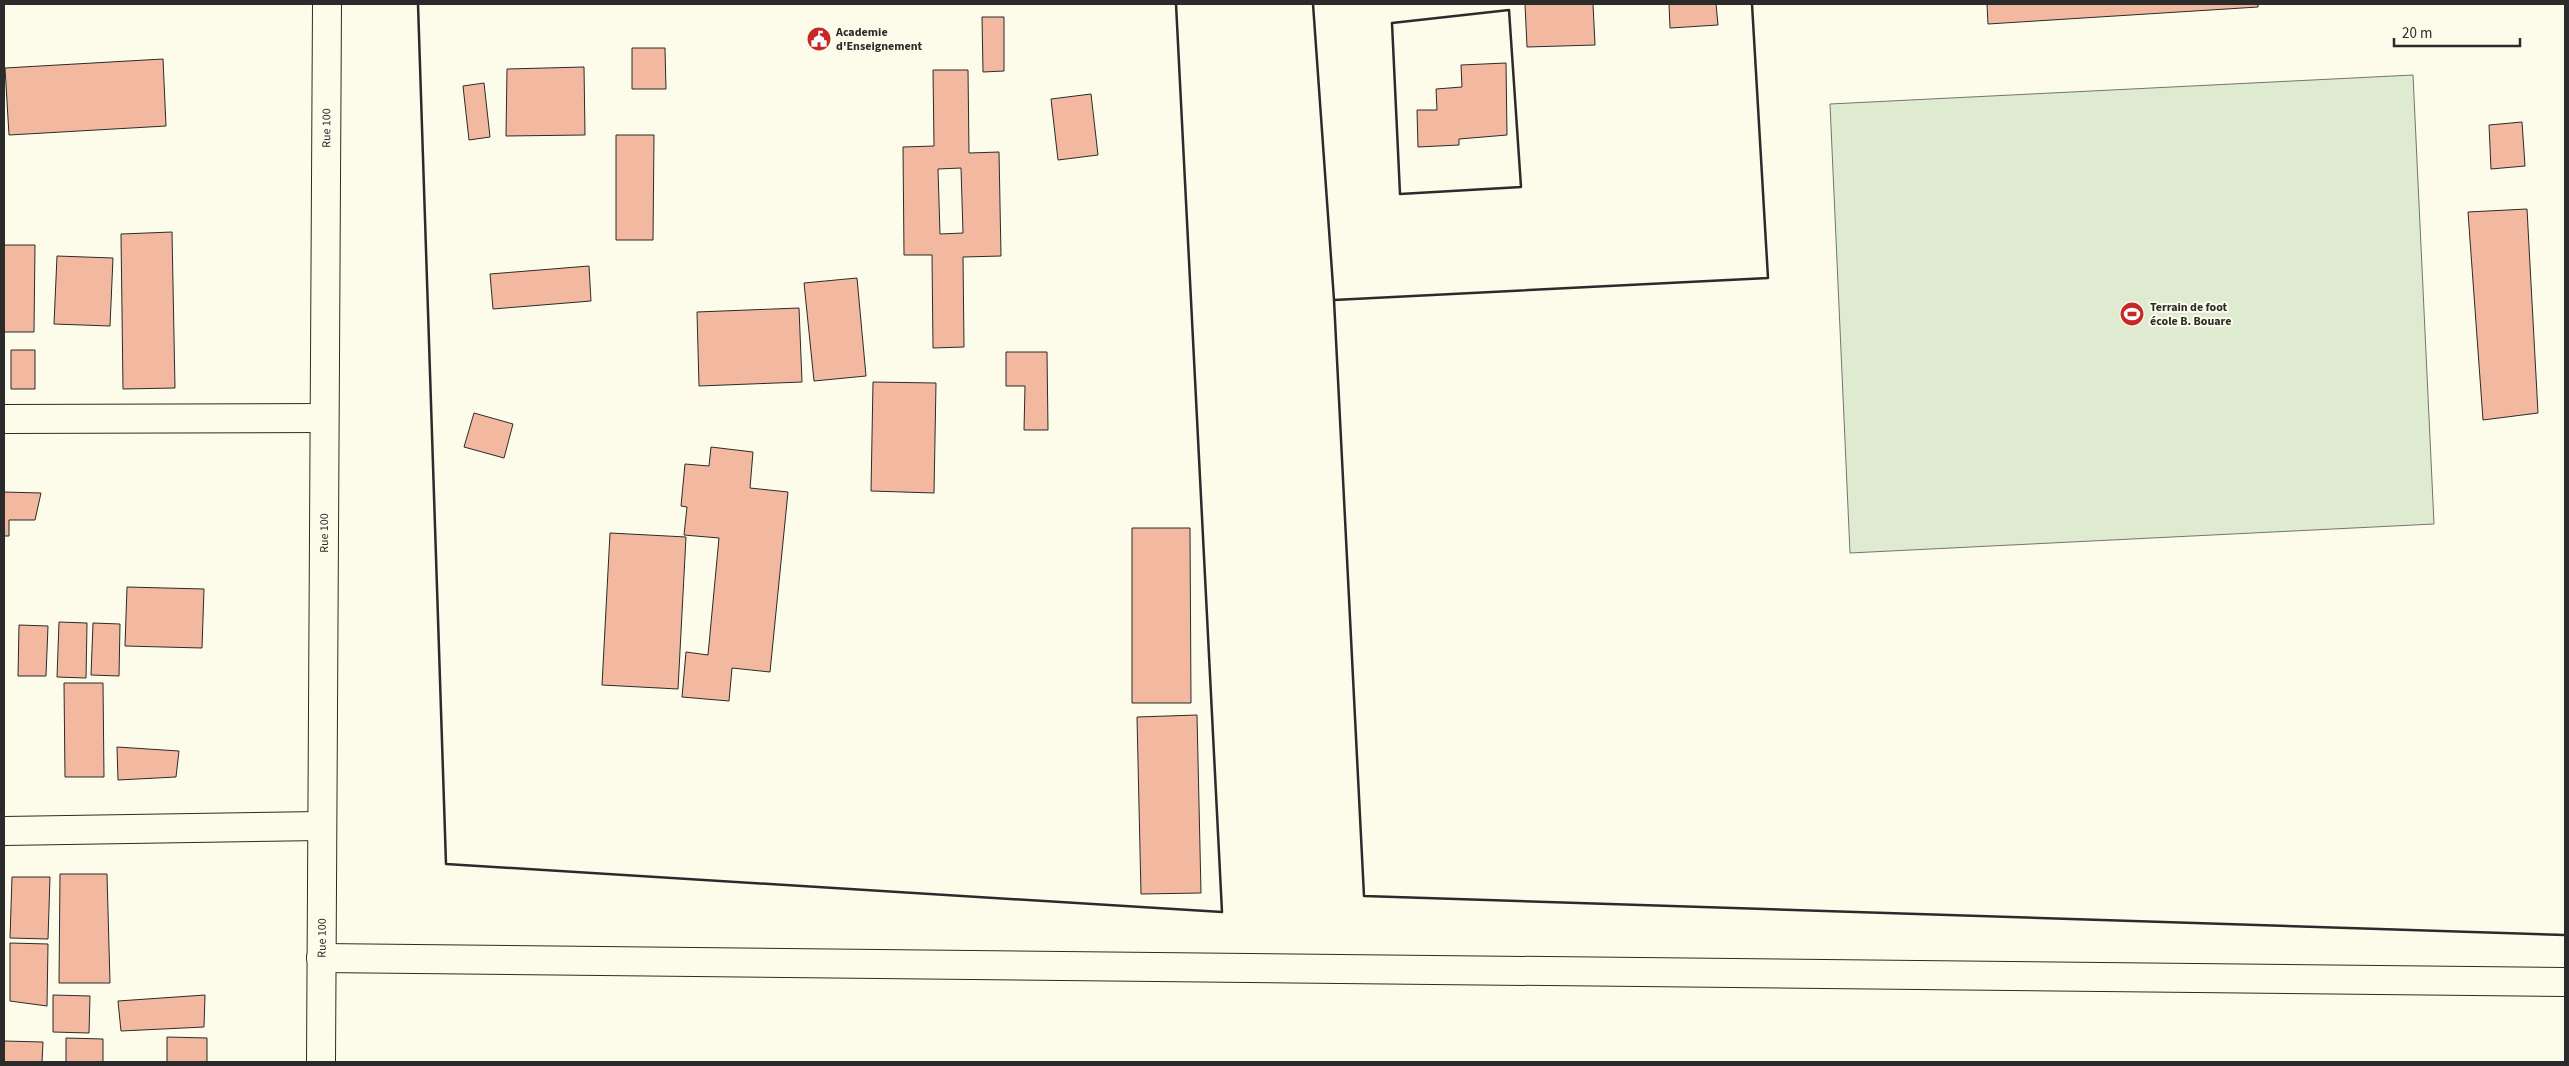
<svg xmlns="http://www.w3.org/2000/svg" width="2569" height="1066" font-family="'Source Sans 3',sans-serif">
  <style>
    .pitch { fill: #deebd1; stroke: #74746e }
    .building { fill: #f2b8a0; stroke: #2b2b2b; fill-rule: evenodd }
    .lines { fill: none; stroke-linecap: round; stroke-linejoin: round }
    .minor-casing { stroke: #2b2b2b; stroke-width: 30 }
    .minor { stroke: #fdfbea; stroke-width: 28 }
    .wall { stroke: #2b2b2b; stroke-width: 2.5 }
    .labels { text-anchor: middle; dominant-baseline: central; stroke-width: 4; stroke-linejoin: round; paint-order: stroke }
    .poi-label { font-size: 12px; font-weight: bold; fill: #2b2b2b; stroke: #fdfbea; text-anchor: start }
    .street-label { font-size: 12px; fill: #2b2b2b; stroke: #fdfbea }
  </style>
  <rect width="100%" height="100%" fill="#fdfbea"/>
  <!-- pitch -->
  <path class="pitch" d="M 2413,75 L 2434,524 L 1850,553 L 1830,104 Z"/>
  <!-- building -->
  <path class="building" d="M 1525,4 L 1593,4 L 1595,45 L 1527,47 Z
    M 1669,4 L 1716,4 L 1718,25 L 1670,28 Z
    M 1987,4 L 2258,4 L 2258,7 L 1988,24 Z
    M 982,17 L 1004,17 L 1004,71 L 983,72 Z
    M 632,48 L 665,48 L 666,89 L 632,89 Z
    M 163,59 L 166,126 L 9,135 L 5,68 Z
    M 1506,63 L 1507,135 L 1459,139 L 1459,145 L 1418,147 L 1417,110 L 1437,110 L 1436,89 L 1462,87 L 1461,65 Z
    M 584,67 L 585,135 L 506,136 L 507,69 Z
    M 933,70 L 968,70 L 969,153 L 999,152 L 1001,256 L 963,257 L 964,347 L 933,348 L 932,255 L 904,255 L 903,147 L 934,146 ZM 961,168 L 963,233 L 940,234 L 938,169 Z
    M 484,83 L 490,137 L 469,140 L 463,86 Z
    M 1091,94 L 1098,155 L 1058,160 L 1051,99 Z
    M 2522,122 L 2525,166 L 2491,169 L 2489,125 Z
    M 616,135 L 654,135 L 653,240 L 616,240 Z
    M 2527,209 L 2538,413 L 2483,420 L 2468,212 Z
    M 172,232 L 175,388 L 123,389 L 121,234 Z
    M 4,245 L 35,245 L 34,332 L 4,332 Z
    M 57,256 L 113,258 L 110,326 L 54,324 Z
    M 589,266 L 591,301 L 493,309 L 490,274 Z
    M 857,278 L 866,376 L 814,381 L 804,283 Z
    M 799,308 L 802,382 L 699,386 L 697,312 Z
    M 11,350 L 35,350 L 35,389 L 11,389 Z
    M 1006,352 L 1047,352 L 1048,430 L 1024,430 L 1025,386 L 1006,386 Z
    M 873,382 L 936,383 L 934,493 L 871,491 Z
    M 474,413 L 513,424 L 504,458 L 464,447 Z
    M 711,447 L 753,452 L 750,488 L 788,492 L 770,672 L 732,668 L 729,701 L 682,697 L 686,652 L 708,655 L 719,538 L 684,535 L 687,507 L 681,506 L 685,464 L 709,466 Z
    M 4,492 L 41,493 L 35,520 L 9,520 L 9,536 L 4,536 Z
    M 1132,528 L 1190,528 L 1191,703 L 1132,703 Z
    M 610,533 L 686,537 L 678,689 L 602,685 Z
    M 127,587 L 204,589 L 202,648 L 125,646 Z
    M 59,622 L 87,623 L 86,678 L 57,677 Z
    M 93,623 L 120,624 L 119,676 L 91,675 Z
    M 19,625 L 48,626 L 46,676 L 18,676 Z
    M 64,683 L 103,683 L 104,777 L 65,777 Z
    M 1197,715 L 1201,893 L 1141,894 L 1137,717 Z
    M 117,747 L 179,751 L 176,777 L 118,780 Z
    M 60,874 L 107,874 L 110,983 L 59,983 Z
    M 12,877 L 50,877 L 48,939 L 10,938 Z
    M 10,943 L 48,944 L 47,1006 L 10,1001 Z
    M 53,995 L 90,996 L 89,1033 L 53,1032 Z
    M 205,995 L 204,1027 L 121,1031 L 118,1001 Z
    M 167,1037 L 207,1038 L 207,1062 L 167,1062 Z
    M 66,1038 L 103,1039 L 103,1062 L 66,1062 Z
    M 4,1041 L 43,1042 L 42,1062 L 4,1062 Z"/>
  <g class="lines">
    <defs>
      <g id="minor">
        <path d="M 4,419 L 324,418"/>
        <path d="M 4,831 L 321,826"/>
        <path d="M 321,958 L 2565,982"/>
        <path id="s1" d="M 321,1062 L 327,4"/>
      </g>
    </defs>
    <!-- minor casing -->
    <use href="#minor" class="minor-casing"/>
    <!-- minor -->
    <use href="#minor" class="minor"/>
    <!-- wall -->
    <path class="wall" d="M 418,4 L 446,864 L 1222,912 L 1176,4
      M 1313,4 L 1334,300 L 1364,896 L 2565,935
      M 1509,10 L 1521,187 L 1400,194 L 1392,23 Z
      M 1334,300 L 1768,278 L 1752,4"/>
  </g>
  <!-- icons -->
  <defs>
    <symbol id="civic-disc" viewBox="-11 -11 22 22"><circle r="9.5" fill="#c62828" stroke="#fdfbea"/><path d="M-.6-6.5H3V-4.5H.6V-3L4-1V1h2V6H-6V1h2V-1L-.6-3ZM-1.2 2.5V6h2.4V2.5Z" fill="#fff"/></symbol>
    <symbol id="stadium-disc" viewBox="-11 -11 22 22"><circle r="9.5" fill="#c62828" stroke="#fdfbea"/><path d="M0-5a6.5 5 0 1 0 0 10a6.5 5 0 1 0 0-10ZM-3.5-1.8h7v3.6h-7Z" fill="#fff"/></symbol>
  </defs>
  <g fill-rule="evenodd">
    <use href="#civic-disc" x="805" y="25" width="28" height="28"/>
    <use href="#stadium-disc" x="2118" y="300" width="28" height="28"/>
  </g>
  <g class="labels">
    <!-- poi labels -->
    <g class="poi-label">
      <text x="836" y="32">Academie<tspan x="836" dy="14">d'Enseignement</tspan></text>
      <text x="2150" y="307">Terrain de foot<tspan x="2150" dy="14">école B. Bouare</tspan></text>
    </g>
    <!-- street labels -->
    <g class="street-label">
      <text stroke="none"><textPath href="#s1" startOffset="934">Rue 100</textPath></text>
      <text stroke="none"><textPath href="#s1" startOffset="529">Rue 100</textPath></text>
      <text stroke="none"><textPath href="#s1" startOffset="124">Rue 100</textPath></text>
    </g>
  </g>
  <!-- border -->
  <rect width="2569" height="1066" fill="none" stroke="#2b2b2b" stroke-width="10"/>
  <!-- scale -->
  <path d="M2394 38v8h126v-8" fill="none" stroke="#2b2b2b" stroke-width="2.5"/>
  <text x="2402" y="38" font-size="15" fill="#2b2b2b" stroke="#fdfbea" stroke-width="4" paint-order="stroke">20 m</text>
</svg>
